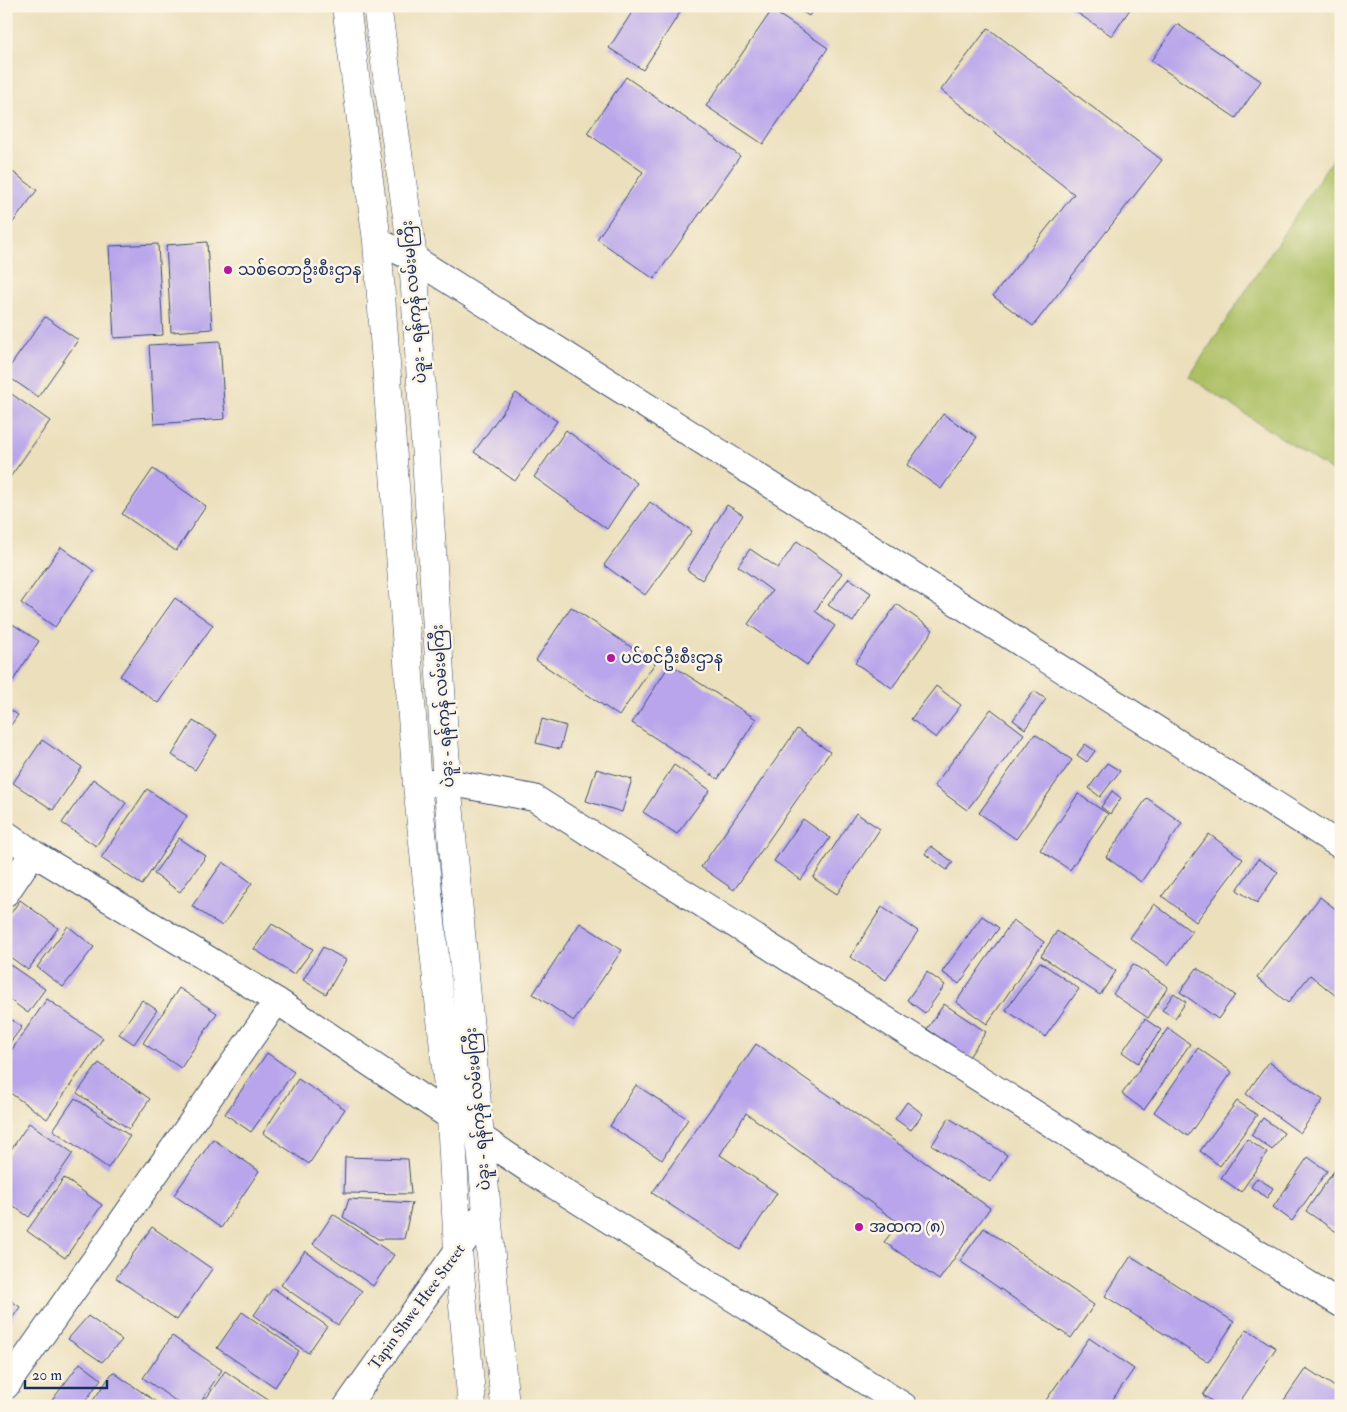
<svg xmlns="http://www.w3.org/2000/svg" width="1347" height="1412" font-family="'IM FELL Double Pica','Noto Sans Myanmar',serif">
  <style>
    .green { fill: #acbf63; stroke: #647760 }
    .building { fill: #b8a5eb }
    .lines { fill: none; stroke-linecap: round; stroke-linejoin: round }
    .minor-casing { stroke: #3a496c; stroke-width: 28 }
    .trunk-casing { stroke: #3a496c; stroke-width: 29 }
    .minor { stroke: #fff; stroke-width: 26 }
    .trunk { stroke: #fff; stroke-width: 28 }
    .poi-dot { fill: #b5179e; stroke: #fcf5e5; stroke-width: 2 }
    .labels { text-anchor: middle; dominant-baseline: central; stroke-width: 5; stroke-linejoin: round; paint-order: stroke }
    .poi-label { font-size: 16px; fill: #1b2f5e; stroke: #fcf5e5; text-anchor: start }
    .street-label { font-size: 16px; fill: #1b2f5e; stroke: #fcf5e5 }
  </style>
  <rect width="100%" height="100%" fill="#fcf5e5"/>
  <filter id="ink" filterUnits="userSpaceOnUse"><feTurbulence type="fractalNoise" baseFrequency=".02" numOctaves="2"/><feDisplacementMap in="SourceGraphic" scale="10" xChannelSelector="R" yChannelSelector="G"/><feConvolveMatrix kernelMatrix="1 2 1 2 8 2 1 2 1" color-interpolation-filters="sRGB"/></filter>
  <filter id="wash" filterUnits="userSpaceOnUse"><feTurbulence type="fractalNoise" baseFrequency=".0096" numOctaves="4" result="noise"/><feDisplacementMap in="SourceGraphic" scale="20" xChannelSelector="R" yChannelSelector="G"/><feGaussianBlur stdDeviation="1.12" result="paint"/><feColorMatrix in="noise" values="0 0 0 0 0 0 0 0 0 0 0 0 0 0 0 0 0 1.4 0 .05"/><feComposite in="paint" operator="in"/></filter>
  <g filter="url(#wash)">
    <rect width="100%" height="100%" fill="#ebdfbc"/>
    <!-- green -->
    <path class="green" d="M 1341,146 L 1341,477 L 1189,377 Z"/>
    <g id="blocks">
      <!-- building -->
      <path class="building" d="M 636,6 L 684,6 L 643,70 L 609,48 Z
        M 793,6 L 815,6 L 809,16 Z
        M 1067,6 L 1132,6 L 1112,36 Z
        M 772,10 L 828,48 L 763,144 L 706,106 Z
        M 1177,24 L 1261,81 L 1236,118 L 1151,61 Z
        M 988,28 L 1162,160 L 1033,326 L 993,296 L 1074,194 L 941,90 Z
        M 626,77 L 740,156 L 654,279 L 597,239 L 643,172 L 587,133 Z
        M 6,167 L 37,190 L 8,229 L 6,228 Z
        M 207,242 L 212,329 L 171,332 L 166,245 Z
        M 158,244 L 163,335 L 114,338 L 109,246 Z
        M 45,317 L 78,340 L 38,397 L 6,375 L 6,372 Z
        M 220,341 L 225,419 L 154,424 L 149,345 Z
        M 6,390 L 50,421 L 6,483 Z
        M 516,393 L 557,421 L 515,481 L 474,452 Z
        M 943,414 L 977,437 L 941,489 L 907,465 Z
        M 566,430 L 637,483 L 607,529 L 534,477 Z
        M 153,469 L 206,506 L 176,551 L 122,514 Z
        M 650,502 L 692,531 L 645,595 L 604,565 Z
        M 727,505 L 743,515 L 702,580 L 687,570 Z
        M 797,541 L 842,573 L 815,611 L 835,626 L 807,665 L 748,624 L 772,591 L 738,566 L 750,549 L 778,568 Z
        M 61,547 L 94,571 L 55,627 L 21,603 Z
        M 849,578 L 871,593 L 853,622 L 828,605 Z
        M 175,598 L 213,625 L 158,703 L 120,676 Z
        M 897,604 L 933,630 L 892,688 L 855,663 Z
        M 571,607 L 655,663 L 619,716 L 536,660 Z
        M 6,620 L 39,641 L 8,688 L 6,686 Z
        M 670,664 L 756,719 L 718,779 L 632,723 Z
        M 936,686 L 961,705 L 936,738 L 911,719 Z
        M 1034,691 L 1046,699 L 1025,729 L 1013,720 Z
        M 6,707 L 18,715 L 6,732 Z
        M 991,709 L 1024,734 L 967,810 L 934,786 Z
        M 542,719 L 566,726 L 560,749 L 536,743 Z
        M 193,721 L 217,735 L 195,770 L 172,755 Z
        M 797,729 L 830,752 L 734,890 L 701,867 Z
        M 1035,734 L 1072,760 L 1016,839 L 979,813 Z
        M 42,740 L 82,767 L 53,810 L 13,783 Z
        M 1085,744 L 1095,751 L 1087,762 L 1077,755 Z
        M 1107,763 L 1120,771 L 1100,797 L 1089,788 Z
        M 674,765 L 710,790 L 677,834 L 643,812 Z
        M 596,769 L 632,779 L 622,812 L 586,801 Z
        M 93,779 L 126,803 L 96,846 L 62,823 Z
        M 147,789 L 187,816 L 142,885 L 101,858 Z
        M 1112,791 L 1121,798 L 1110,814 L 1101,807 Z
        M 1078,794 L 1108,814 L 1070,870 L 1040,850 Z
        M 1147,798 L 1182,823 L 1141,882 L 1106,857 Z
        M 856,813 L 880,829 L 837,894 L 813,878 Z
        M 803,819 L 830,838 L 801,880 L 774,861 Z
        M 1209,834 L 1243,859 L 1196,922 L 1162,896 Z
        M 179,838 L 206,856 L 180,892 L 154,874 Z
        M 931,846 L 953,862 L 947,870 L 925,854 Z
        M 1258,859 L 1278,872 L 1257,903 L 1237,890 Z
        M 223,862 L 252,883 L 222,926 L 192,906 Z
        M 1320,897 L 1341,913 L 1341,1000 L 1310,975 L 1288,1003 L 1257,978 Z
        M 20,900 L 58,928 L 28,970 L 6,954 L 6,920 Z
        M 1154,904 L 1192,932 L 1168,965 L 1130,938 Z
        M 882,907 L 918,931 L 886,980 L 850,957 Z
        M 982,916 L 999,928 L 959,984 L 942,972 Z
        M 1013,920 L 1044,942 L 987,1024 L 956,1002 Z
        M 580,923 L 622,950 L 574,1021 L 533,994 Z
        M 272,924 L 313,949 L 294,975 L 254,949 Z
        M 68,926 L 94,947 L 63,987 L 37,967 Z
        M 1057,931 L 1116,971 L 1100,995 L 1041,956 Z
        M 323,947 L 346,960 L 326,994 L 303,980 Z
        M 6,962 L 45,989 L 28,1013 L 6,997 Z
        M 1040,962 L 1079,989 L 1045,1037 L 1006,1010 Z
        M 1133,964 L 1168,987 L 1148,1018 L 1113,994 Z
        M 1197,968 L 1235,995 L 1218,1019 L 1180,992 Z
        M 927,972 L 945,985 L 925,1013 L 907,1000 Z
        M 179,988 L 217,1013 L 181,1068 L 143,1043 Z
        M 1174,993 L 1186,1002 L 1175,1018 L 1162,1010 Z
        M 47,999 L 103,1038 L 47,1119 L 6,1090 L 6,1058 Z
        M 142,1000 L 157,1010 L 134,1044 L 119,1034 Z
        M 944,1004 L 986,1032 L 969,1057 L 927,1029 Z
        M 6,1016 L 22,1027 L 6,1048 Z
        M 1145,1019 L 1161,1030 L 1138,1063 L 1122,1052 Z
        M 1168,1028 L 1190,1044 L 1144,1110 L 1122,1094 Z
        M 756,1044 L 990,1208 L 939,1280 L 884,1242 L 899,1223 L 746,1113 L 720,1155 L 777,1193 L 740,1250 L 652,1193 Z
        M 1198,1048 L 1232,1072 L 1188,1136 L 1154,1112 Z
        M 267,1053 L 294,1072 L 251,1132 L 225,1114 Z
        M 1269,1062 L 1323,1100 L 1300,1133 L 1246,1094 Z
        M 99,1063 L 150,1099 L 129,1129 L 77,1093 Z
        M 298,1079 L 345,1109 L 309,1164 L 263,1133 Z
        M 636,1085 L 688,1119 L 662,1160 L 610,1126 Z
        M 75,1098 L 130,1136 L 108,1168 L 53,1130 Z
        M 1237,1101 L 1257,1115 L 1220,1166 L 1200,1151 Z
        M 907,1102 L 923,1114 L 911,1130 L 895,1119 Z
        M 949,1118 L 1007,1155 L 990,1182 L 932,1145 Z
        M 1263,1118 L 1284,1133 L 1272,1150 L 1251,1135 Z
        M 29,1123 L 73,1153 L 29,1217 L 6,1201 L 6,1157 Z
        M 213,1139 L 259,1171 L 221,1228 L 174,1195 Z
        M 1247,1139 L 1267,1153 L 1241,1192 L 1221,1178 Z
        M 345,1157 L 408,1159 L 411,1194 L 344,1193 Z
        M 1308,1157 L 1327,1171 L 1292,1221 L 1273,1207 Z
        M 1341,1161 L 1341,1235 L 1306,1211 Z
        M 64,1178 L 102,1205 L 65,1258 L 27,1231 Z
        M 1257,1178 L 1273,1188 L 1267,1198 L 1251,1187 Z
        M 349,1199 L 412,1203 L 404,1239 L 378,1239 L 343,1217 Z
        M 333,1214 L 394,1255 L 373,1286 L 313,1244 Z
        M 152,1227 L 212,1269 L 177,1320 L 116,1278 Z
        M 984,1228 L 1094,1305 L 1071,1338 L 960,1261 Z
        M 305,1251 L 362,1291 L 338,1325 L 281,1285 Z
        M 1131,1256 L 1234,1322 L 1208,1362 L 1105,1296 Z
        M 273,1288 L 327,1326 L 308,1353 L 254,1315 Z
        M 6,1297 L 20,1307 L 6,1327 Z
        M 242,1312 L 299,1351 L 275,1387 L 217,1348 Z
        M 88,1316 L 122,1340 L 102,1362 L 68,1339 Z
        M 1247,1329 L 1276,1348 L 1237,1406 L 1219,1406 L 1203,1395 Z
        M 172,1336 L 222,1370 L 198,1406 L 183,1406 L 143,1378 Z
        M 1089,1338 L 1134,1369 L 1108,1406 L 1042,1406 Z
        M 80,1363 L 101,1379 L 82,1406 L 53,1406 L 50,1403 Z
        M 1306,1368 L 1341,1391 L 1341,1406 L 1280,1406 Z
        M 225,1371 L 277,1406 L 201,1406 Z
        M 113,1372 L 162,1406 L 89,1406 Z"/>
    </g>
  </g>
  <g filter="url(#ink)">
    <use href="#blocks" fill-opacity="0" stroke="#3a496c" stroke-width="1"/>
    <g class="lines">
      <defs>
        <path id="minor" d="M 377,241 L 413,258 L 1341,846
          M 417,784 L 447,782 L 534,798 L 1199,1217 L 1341,1304
          M 6,834 L 33,853 L 277,1001 L 531,1171 L 904,1406
          M 6,893 L 33,853
          M 6,1386 L 277,1001
          M 347,1406 L 487,1209"/>
        <path id="trunk" d="M 346,6 L 377,241 L 417,784 L 451,1117 L 458,1250 L 472,1406
          M 377,6 L 413,258 L 447,782 L 505,1406"/>
      </defs>
      <!-- minor casing -->
      <use href="#minor" class="minor-casing"/>
      <!-- trunk casing -->
      <use href="#trunk" class="trunk-casing"/>
      <!-- minor -->
      <use href="#minor" class="minor"/>
      <!-- trunk -->
      <use href="#trunk" class="trunk"/>
    </g>
  </g>
  <!-- markers -->
  <g class="poi-dot">
    <circle cx="228" cy="270" r="5"/>
    <circle cx="611" cy="658" r="5"/>
    <circle cx="859" cy="1227" r="5"/>
  </g>
  <g class="labels">
    <!-- poi labels -->
    <g class="poi-label">
      <text x="238" y="270">သစ်တောဦးစီးဌာန</text>
      <text x="621" y="658">ပင်စင်ဦးစီးဌာန</text>
      <text x="869" y="1227">အထက (၈)</text>
    </g>
    <!-- street labels -->
    <g class="street-label">
      <text transform="translate(414 302) rotate(-95)">ပဲခူး - ရန်ကုန် လမ်းမကြီး</text>
      <text transform="translate(443 706) rotate(-94)">ပဲခူး - ရန်ကုန် လမ်းမကြီး</text>
      <text transform="translate(478 1109) rotate(-95)">ပဲခူး - ရန်ကုန် လမ်းမကြီး</text>
      <text transform="translate(417 1307) rotate(-54)">Tapin Shwe Htee Street</text>
    </g>
  </g>
  <!-- margin -->
  <rect width="1347" height="1412" fill="none" stroke="#fcf5e5" stroke-width="25"/>
  <!-- scale -->
  <path d="M25 1380v8h82v-8" fill="none" stroke="#1b2f5e" stroke-width="2.5"/>
  <text x="32" y="1380" font-size="15" fill="#1b2f5e" stroke="#fcf5e5" stroke-width="4" paint-order="stroke">20 m</text>
</svg>
